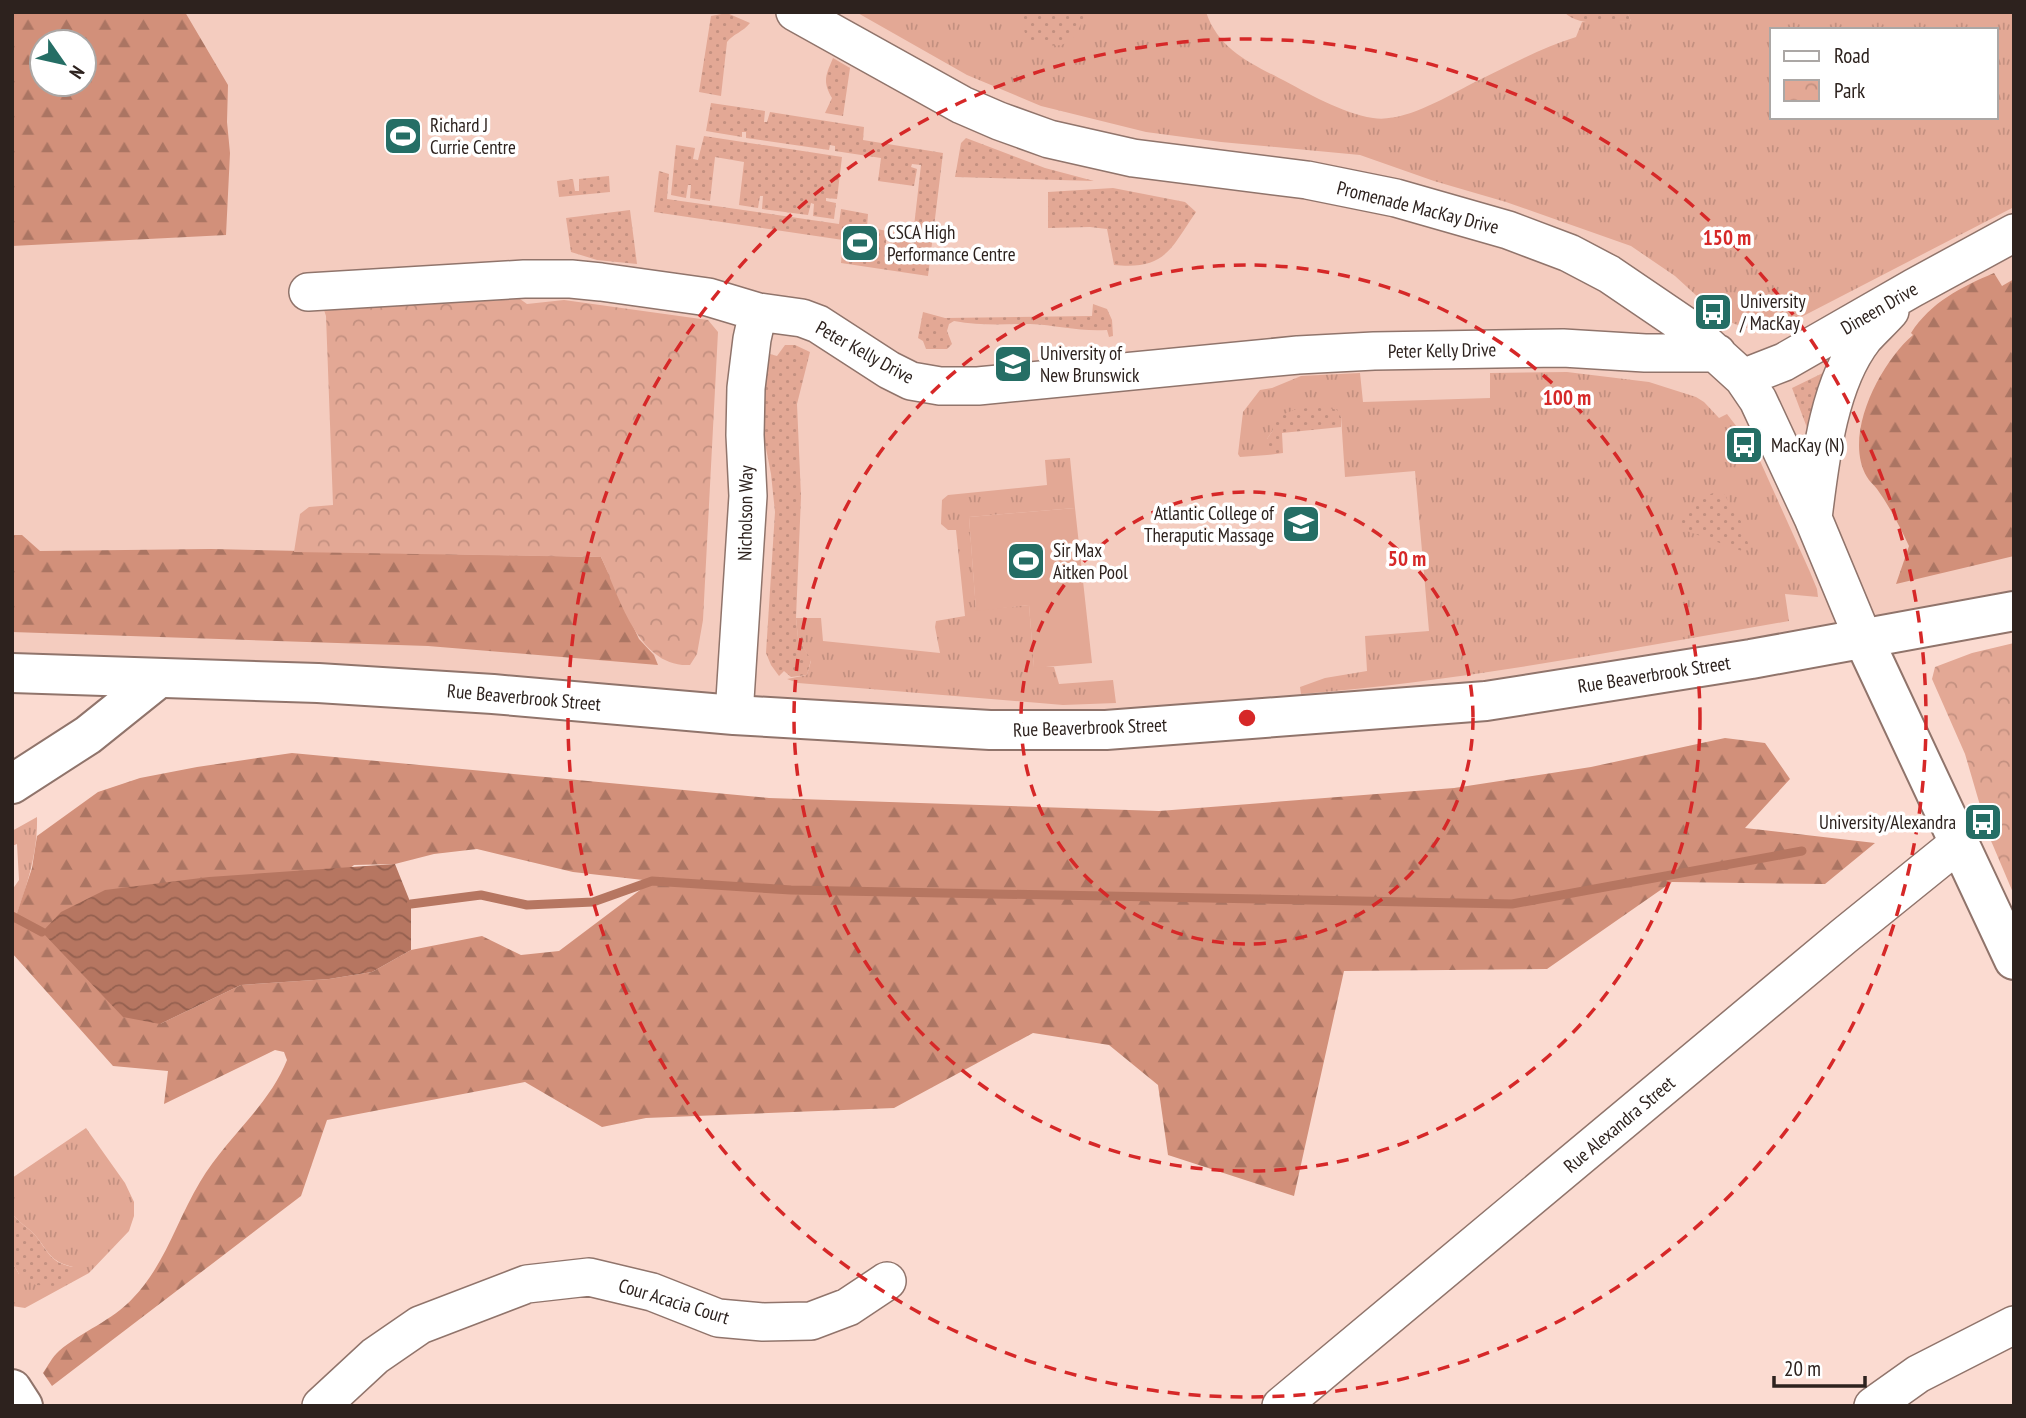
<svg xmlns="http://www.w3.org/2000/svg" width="2026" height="1418" font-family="'PT Sans Narrow',sans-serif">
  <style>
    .built { fill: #f4ccbf; fill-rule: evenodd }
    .grass { fill: url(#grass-tufts); fill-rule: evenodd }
    .forest { fill: url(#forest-firs); fill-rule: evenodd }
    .park { fill: url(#park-crowns) }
    .garden { fill: url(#garden-dots) }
    .pitch { fill: #e3a895 }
    .water { fill: url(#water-waves) }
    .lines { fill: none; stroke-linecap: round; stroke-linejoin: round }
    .stream { stroke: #b67661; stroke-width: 9 }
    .minor-casing { stroke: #90746b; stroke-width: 40 }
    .tertiary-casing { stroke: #90746b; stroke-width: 42 }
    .primary-casing { stroke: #90746b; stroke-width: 42 }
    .minor { stroke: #fff; stroke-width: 37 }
    .tertiary { stroke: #fff; stroke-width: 38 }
    .primary { stroke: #fff; stroke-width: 38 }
    .ring { fill: none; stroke: #d62828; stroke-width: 3.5; stroke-dasharray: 12 9 }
    .labels { text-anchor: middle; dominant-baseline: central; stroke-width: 7; stroke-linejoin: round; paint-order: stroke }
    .poi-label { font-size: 19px; fill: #2d221e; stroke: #fff; text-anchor: start }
    .street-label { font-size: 19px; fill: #2d221e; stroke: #fff }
    .centre { fill: #d62828; stroke: #fff; stroke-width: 3.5 }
    .ring-label { font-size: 21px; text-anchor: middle; font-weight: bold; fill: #d62828; stroke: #fff; stroke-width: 7; stroke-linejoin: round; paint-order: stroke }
  </style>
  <defs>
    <pattern id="grass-tufts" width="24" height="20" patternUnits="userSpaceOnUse" patternTransform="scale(1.75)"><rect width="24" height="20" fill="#e3a895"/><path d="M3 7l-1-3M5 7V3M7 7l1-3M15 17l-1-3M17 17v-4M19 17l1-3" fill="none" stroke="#c39080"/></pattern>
    <pattern id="forest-firs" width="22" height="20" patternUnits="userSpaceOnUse" patternTransform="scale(1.75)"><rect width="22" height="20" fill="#d2907a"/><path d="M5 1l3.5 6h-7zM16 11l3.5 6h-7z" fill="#ab7563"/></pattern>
    <pattern id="park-crowns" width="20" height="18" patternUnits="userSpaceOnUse" patternTransform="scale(1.75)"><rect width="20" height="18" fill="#e3a895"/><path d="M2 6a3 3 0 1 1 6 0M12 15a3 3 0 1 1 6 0" fill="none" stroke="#c39080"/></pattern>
    <pattern id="garden-dots" width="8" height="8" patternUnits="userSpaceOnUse" patternTransform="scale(1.75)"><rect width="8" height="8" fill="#e3a895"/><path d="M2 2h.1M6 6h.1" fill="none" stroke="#c39080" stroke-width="1.8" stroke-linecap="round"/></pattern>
    <pattern id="water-waves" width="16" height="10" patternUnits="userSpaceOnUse" patternTransform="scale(1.75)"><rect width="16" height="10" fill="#b67661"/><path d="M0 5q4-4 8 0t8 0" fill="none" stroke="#94604f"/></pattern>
  </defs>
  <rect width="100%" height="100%" fill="#fbdbd1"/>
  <!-- built -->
  <path class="built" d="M 12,12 L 2014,12 L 2014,611 L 1228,721 L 12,673 ZM 1772,30 L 1996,30 L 1996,117 L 1772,117 ZM 42,42 L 84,42 L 84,84 L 42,84 Z"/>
  <!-- grass -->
  <path class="grass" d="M 856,12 L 1206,12 C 1218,48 1248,62 1279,78 C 1308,93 1341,113 1373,118 C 1404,123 1446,97 1473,83 C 1507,67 1540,48 1576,37 L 1582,22 L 1631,21 L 1627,12 L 2014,12 L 2014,207 L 1780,328 L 1774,320 L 1762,326 L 1745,328 L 1730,322 L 1710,308 L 1675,276 L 1631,246 L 1506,202 L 1434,181 L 1360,155 L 1221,142 L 1146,132 L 1041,106 L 967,75 ZM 1772,30 L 1996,30 L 1996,117 L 1772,117 Z
    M 1567,372 L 1649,382 L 1696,397 L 1704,402 L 1719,418 L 1727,414 L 1756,452 L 1810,572 L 1817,589 L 1818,597 L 1785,594 L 1789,621 C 1627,649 1465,681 1301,694 L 1300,687 L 1325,678 L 1367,671 L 1365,636 L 1429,631 L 1415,471 L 1345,477 L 1341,416 L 1273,430 L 1267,439 L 1267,455 L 1240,457 L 1238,454 L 1243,412 L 1260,390 L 1272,388 L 1301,376 L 1360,373 L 1363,402 L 1490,398 L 1490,373 Z
    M 1070,458 L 1075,508 L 969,517 L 976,610 L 1029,605 L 1034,667 L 1054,667 L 1059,684 L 1113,680 L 1116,703 L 1063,705 L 798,683 L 787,679 L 807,675 L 811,661 L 798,638 L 796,618 L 821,618 L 823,641 L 940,653 L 935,627 L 936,621 L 965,616 L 956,530 L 948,530 L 941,524 L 942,500 L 948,495 L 1047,485 L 1045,460 Z
    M 37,817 C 38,856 25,891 12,928 L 12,890 L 19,880 L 17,844 L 12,846 L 12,831 Z
    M 86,1128 L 125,1183 L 134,1202 L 134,1216 L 129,1231 L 89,1273 L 25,1308 L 12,1306 L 12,1262 L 19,1274 L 73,1267 C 48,1261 49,1251 34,1234 C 27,1227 19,1222 12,1214 L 12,1178 Z"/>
  <!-- forest -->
  <path class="forest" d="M 12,12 L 185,12 L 228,85 L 227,122 L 230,153 L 226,235 L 12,246 ZM 42,42 L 84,42 L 84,84 L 42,84 Z
    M 1994,273 L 2002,286 L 2014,279 L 2014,556 L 1896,584 L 1909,546 C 1900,527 1890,507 1877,489 C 1874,485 1869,481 1867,477 C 1842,435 1881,362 1913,335 L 1911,333 C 1931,302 1961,287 1994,273 Z
    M 12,535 L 22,535 L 40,551 L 211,549 L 601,557 L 639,639 L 654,655 L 658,665 L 428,646 L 12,632 Z
    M 1725,738 L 1765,743 L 1790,779 L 1745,828 L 1875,843 L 1825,884 L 1672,882 L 1547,969 L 1344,971 L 1294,1196 L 1168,1155 L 1158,1085 L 1109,1045 L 1033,1033 L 894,1108 L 646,1118 L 602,1127 L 525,1082 L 327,1120 L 301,1196 L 52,1386 L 43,1373 C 48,1366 52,1357 59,1351 C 82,1331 112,1321 133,1298 C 165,1265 177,1220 200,1182 C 225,1139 269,1106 287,1060 L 284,1052 L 275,1050 L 164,1104 L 168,1071 L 113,1066 L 12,953 L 12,928 L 32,868 L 37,836 L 98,792 L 140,778 L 197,767 L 292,753 L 769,798 L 1159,811 L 1454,788 L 1591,767 ZM 477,849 L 573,872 L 652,881 L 559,951 L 521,955 L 482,936 L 411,950 L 372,972 L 329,979 L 241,985 L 160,1024 L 354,865 L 395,864 L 434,854 Z"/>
  <!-- park -->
  <path class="park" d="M 520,299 L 527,304 L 564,300 L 708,320 L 718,332 L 703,620 L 697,654 L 690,665 C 638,668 619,596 601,557 L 294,552 L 300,514 L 309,507 L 333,505 L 326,316 L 323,307 L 343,305 L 419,305 Z
    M 2014,643 L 2014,895 L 1989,836 L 1965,754 L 1932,679 L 1935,667 L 1972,653 Z"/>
  <!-- garden -->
  <path class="garden" d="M 1018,12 L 1086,12 C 1073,47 1063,52 1027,39 Z
    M 1564,12 L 1627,12 L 1631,21 C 1610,22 1580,28 1564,12 Z
    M 727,13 L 750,23 C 743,32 733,34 727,42 L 721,96 L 699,92 L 711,16 Z
    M 833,58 L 850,68 L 843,116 L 825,113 L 832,98 C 822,81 826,75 833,58 Z
    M 711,103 L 765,111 L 764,122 L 767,122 L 770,112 L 864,127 L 863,140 L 943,153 L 928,276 L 841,263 L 843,240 L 654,212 L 659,171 L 669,174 L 667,199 L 839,224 L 841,209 L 868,214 L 867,227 L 887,231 L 885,253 L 889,253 L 892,232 L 913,235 L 921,165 L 912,164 L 911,167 L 917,169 L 914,186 L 878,181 L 881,158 L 835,151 L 835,146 L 830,145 L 829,150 L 746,138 L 746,132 L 742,132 L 742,137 L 706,131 Z
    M 704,136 L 842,157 L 837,199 L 826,198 L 826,201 L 836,203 L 834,219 L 813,216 L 814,204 L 811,203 L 808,215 L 762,209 L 763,196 L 760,196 L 758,208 L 739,205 L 744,162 L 715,157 L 710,201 L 690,198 L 691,185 L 688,185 L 686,198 L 671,195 L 676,145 L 695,148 L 693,159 L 698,160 Z
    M 966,138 L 1045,168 L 1094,181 L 955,177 L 961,143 Z
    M 609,176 L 610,192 L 559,197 L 557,181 L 573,179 L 575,191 L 579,191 L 579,179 Z
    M 1113,188 L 1185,202 L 1196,212 C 1170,250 1165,270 1114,265 L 1107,229 L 1090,227 L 1048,228 L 1048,192 Z
    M 630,210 L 637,264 L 597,260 L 571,252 L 566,218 Z
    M 1093,304 L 1107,309 L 1112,320 L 1113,336 L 1109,337 L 1107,330 C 1081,332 1056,325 1030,324 C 1003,324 981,326 954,321 L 949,324 L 947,331 L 952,344 L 947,349 L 926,349 L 923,341 L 918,338 L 923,312 L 945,318 L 1092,316 Z
    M 785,345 L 795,345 L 810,352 L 797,404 L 801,497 L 796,618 L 798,638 L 811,660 L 807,675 L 791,677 L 784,671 L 779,676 L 771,665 L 766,653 L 775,512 L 771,474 L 764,438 L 763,398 L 770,354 L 777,356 Z
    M 1829,370 L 1809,433 L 1792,388 Z
    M 1321,406 L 1337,410 L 1341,417 L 1341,427 L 1282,433 L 1283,453 L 1267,455 L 1267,439 L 1273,430 L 1271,419 L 1294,410 Z
    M 1722,491 L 1742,523 L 1750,550 L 1742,551 L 1684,530 L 1674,522 C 1684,510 1706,492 1722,491 Z
    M 12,1214 C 19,1222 27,1227 34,1234 C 49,1251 48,1262 73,1267 L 75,1274 L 55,1286 L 36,1285 L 19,1274 L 12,1262 Z"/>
  <!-- pitch -->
  <path class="pitch" d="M 1075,508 L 1092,663 L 1034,668 L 1029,605 L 976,611 L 969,517 Z"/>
  <!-- water -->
  <path class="water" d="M 395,864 L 411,904 L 411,950 L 372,972 L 329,979 L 241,985 L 160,1024 L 123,1017 L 42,932 L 61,912 L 105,890 L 209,877 Z"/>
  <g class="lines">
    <!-- stream -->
    <path class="stream" d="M 411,904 L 481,895 L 527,905 L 593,902 L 652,881 L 791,890 L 1512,904 L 1802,851
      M 12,916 L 42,932"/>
    <defs>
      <path id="minor" d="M 795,12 L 962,105 L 999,121 L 1049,139 L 1133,158 L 1307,180 L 1396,198 L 1508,230 L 1569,253 L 1609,274 L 1687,327 L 1743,378 L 1758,400 L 1813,518 L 1863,638
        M 308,292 L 524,279 L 571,279 L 601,282 L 708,297 L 758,312 L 802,318 L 818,324 L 889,370 L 911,381 L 940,386 L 978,386 L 1298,355 L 1374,351 L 1563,348 L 1645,353 L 1717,353
        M 1743,378 L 1784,362 L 1913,288 L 2014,233
        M 1813,518 C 1820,462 1828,384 1864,338 C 1872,329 1882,320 1890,311
        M 734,715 L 748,496 L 745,435 L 746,388 L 752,339 L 758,312
        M 321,1406 L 375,1356 L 420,1325 L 527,1284 L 589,1277 L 652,1292 L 718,1318 L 763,1322 L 811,1321 L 848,1307 L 887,1281
        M 1281,1406 L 1844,936 L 1959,843
        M 1873,1406 L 1918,1374 L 2014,1325"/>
      <path id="tertiary" d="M 1863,638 L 2014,960
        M 12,673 L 318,683 L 493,694 L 734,715 L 990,730 L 1106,730 L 1486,701 L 1751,659 L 2014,611"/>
      <path id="primary" d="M 12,784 L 88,735 L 159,678
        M 12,1389 L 23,1406"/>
    </defs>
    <!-- minor casing -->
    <use href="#minor" class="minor-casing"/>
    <!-- tertiary casing -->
    <use href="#tertiary" class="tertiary-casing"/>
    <!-- primary casing -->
    <use href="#primary" class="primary-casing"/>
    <!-- minor -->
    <use href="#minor" class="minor"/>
    <!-- tertiary -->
    <use href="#tertiary" class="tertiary"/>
    <!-- primary -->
    <use href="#primary" class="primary"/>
  </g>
  <!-- distance rings -->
  <g class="ring">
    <circle cx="1247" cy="718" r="226"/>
    <circle cx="1247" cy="718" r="453"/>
    <circle cx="1247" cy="718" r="679"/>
  </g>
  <!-- icons -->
  <defs>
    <symbol id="stadium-square" viewBox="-11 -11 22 22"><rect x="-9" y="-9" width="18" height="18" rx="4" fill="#256e65" stroke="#fff"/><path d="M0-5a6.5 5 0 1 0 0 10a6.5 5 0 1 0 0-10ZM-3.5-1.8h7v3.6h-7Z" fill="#fff"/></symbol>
    <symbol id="bus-square" viewBox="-11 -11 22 22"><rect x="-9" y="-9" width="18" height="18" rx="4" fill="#256e65" stroke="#fff"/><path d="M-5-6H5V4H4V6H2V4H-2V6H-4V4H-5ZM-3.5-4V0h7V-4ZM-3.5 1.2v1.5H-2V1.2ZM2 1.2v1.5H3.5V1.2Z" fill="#fff"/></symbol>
    <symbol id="university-square" viewBox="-11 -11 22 22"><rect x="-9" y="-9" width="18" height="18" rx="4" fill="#256e65" stroke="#fff"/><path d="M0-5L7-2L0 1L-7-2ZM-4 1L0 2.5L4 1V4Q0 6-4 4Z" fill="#fff"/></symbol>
  </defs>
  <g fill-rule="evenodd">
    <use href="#stadium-square" x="381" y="114" width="44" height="44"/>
    <use href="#stadium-square" x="838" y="221" width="44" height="44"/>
    <use href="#bus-square" x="1691" y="290" width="44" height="44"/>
    <use href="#university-square" x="991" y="342" width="44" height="44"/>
    <use href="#bus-square" x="1722" y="423" width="44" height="44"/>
    <use href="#university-square" x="1279" y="502" width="44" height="44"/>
    <use href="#stadium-square" x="1004" y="539" width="44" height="44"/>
    <use href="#bus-square" x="1961" y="800" width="44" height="44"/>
  </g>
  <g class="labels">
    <!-- poi labels -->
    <g class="poi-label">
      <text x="430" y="125">Richard J<tspan x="430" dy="22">Currie Centre</tspan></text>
      <text x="887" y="232">CSCA High<tspan x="887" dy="22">Performance Centre</tspan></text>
      <text x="1740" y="301">University<tspan x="1740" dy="22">/ MacKay</tspan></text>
      <text x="1040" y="353">University of<tspan x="1040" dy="22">New Brunswick</tspan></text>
      <text x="1771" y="445">MacKay (N)</text>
      <text x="1274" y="513" text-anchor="end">Atlantic College of<tspan x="1274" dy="22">Theraputic Massage</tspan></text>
      <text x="1053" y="550">Sir Max<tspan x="1053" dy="22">Aitken Pool</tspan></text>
      <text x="1956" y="822" text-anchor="end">University/Alexandra</text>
    </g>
    <!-- street labels -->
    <g class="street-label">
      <text transform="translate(1418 207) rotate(14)">Promenade MacKay Drive</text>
      <text transform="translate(1879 308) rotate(-30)">Dineen Drive</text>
      <text transform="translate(1442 350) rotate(-1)">Peter Kelly Drive</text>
      <text transform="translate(865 352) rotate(29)">Peter Kelly Drive</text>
      <text transform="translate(745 513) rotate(-89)">Nicholson Way</text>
      <text transform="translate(1654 674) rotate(-9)">Rue Beaverbrook Street</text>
      <text transform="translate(524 697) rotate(5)">Rue Beaverbrook Street</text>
      <text transform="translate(1090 727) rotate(-2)">Rue Beaverbrook Street</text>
      <text transform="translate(1619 1124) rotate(-40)">Rue Alexandra Street</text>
      <text transform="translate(674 1301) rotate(17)">Cour Acacia Court</text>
    </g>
  </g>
  <circle cx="1247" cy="718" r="10" class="centre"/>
  <g class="ring-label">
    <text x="1727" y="245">150 m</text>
    <text x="1567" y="405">100 m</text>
    <text x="1407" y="566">50 m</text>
  </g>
  <!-- border -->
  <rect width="2026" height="1418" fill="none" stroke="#2d221e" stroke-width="28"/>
  <!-- legend -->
  <rect x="1770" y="28" width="228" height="91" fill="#ffffff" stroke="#aba7a5" stroke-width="2"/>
  <rect x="1784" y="51" width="35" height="10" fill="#ffffff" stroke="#aba7a5" stroke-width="2"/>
  <text x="1834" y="63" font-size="21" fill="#2d221e">Road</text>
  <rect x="1784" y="80" width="35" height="21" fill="url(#park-crowns)" stroke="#aba7a5" stroke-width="2"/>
  <text x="1834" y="98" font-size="21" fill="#2d221e">Park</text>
  <!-- north arrow -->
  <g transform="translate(63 63) rotate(124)"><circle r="33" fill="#ffffff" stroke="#aba7a5" stroke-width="2"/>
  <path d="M0-5L12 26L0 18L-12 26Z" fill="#256e65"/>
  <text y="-10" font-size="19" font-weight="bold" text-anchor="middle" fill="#2d221e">N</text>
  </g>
  <!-- scale -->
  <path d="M1774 1376v10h91v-10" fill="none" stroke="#2d221e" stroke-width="3.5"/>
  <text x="1784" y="1376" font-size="21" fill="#2d221e" stroke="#ffffff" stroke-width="5" paint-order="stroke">20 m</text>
</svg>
